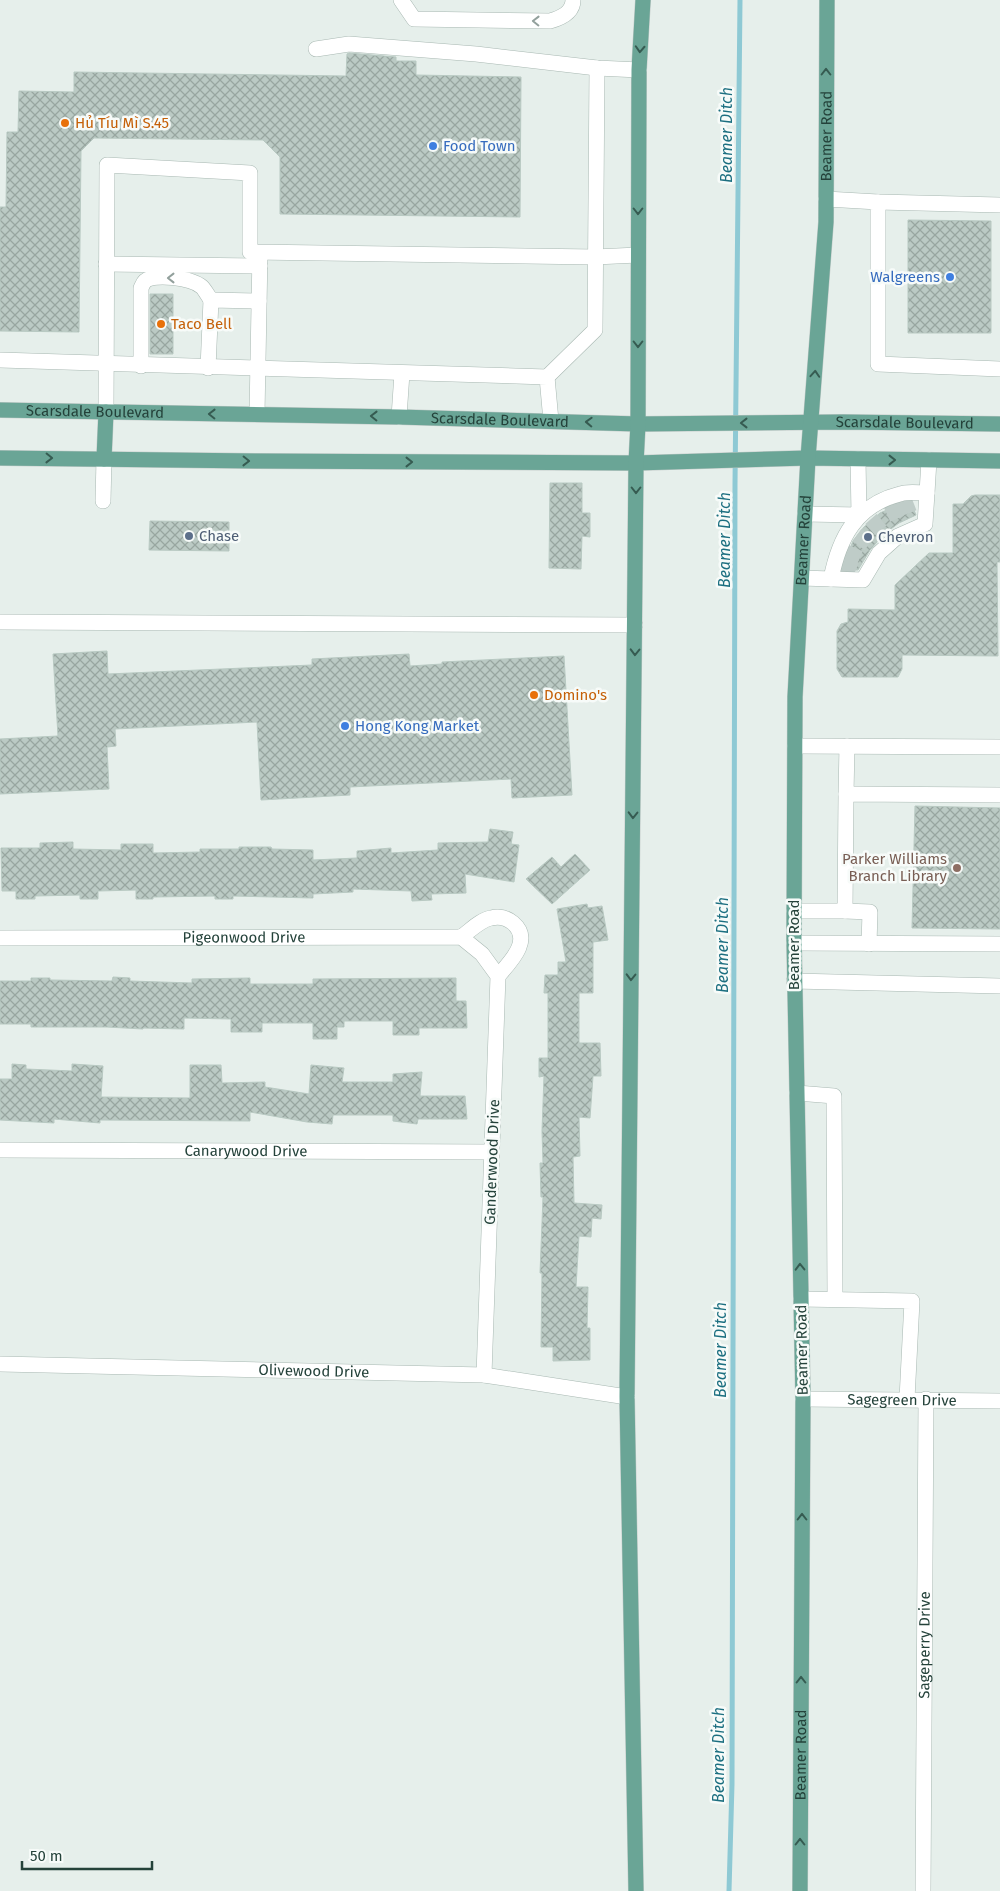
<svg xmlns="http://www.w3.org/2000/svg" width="1000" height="1891" font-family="'Fira Sans',sans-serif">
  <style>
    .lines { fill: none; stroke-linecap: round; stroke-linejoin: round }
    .stream { stroke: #8ec9d4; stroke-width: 5 }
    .building { fill: url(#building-cross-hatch); stroke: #b8c9c2 }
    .minor-tunnel { stroke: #bfccc8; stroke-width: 15; stroke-dasharray: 15 8; stroke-linecap: butt }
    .minor-casing { stroke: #a8b8b2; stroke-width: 16 }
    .major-casing { stroke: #c2cac8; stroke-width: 16 }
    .minor { stroke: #fff; stroke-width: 15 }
    .major { stroke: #6aa596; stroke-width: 15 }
    .oneway { stroke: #92a09c }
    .oneway2 { stroke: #365b51 }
    .food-dot { fill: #e8710a; stroke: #f7fbf9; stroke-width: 2 }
    .shop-dot { fill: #3f7fe0; stroke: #f7fbf9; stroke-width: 2 }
    .service-dot { fill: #5c6f8a; stroke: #f7fbf9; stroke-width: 2 }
    .education-dot { fill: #8d6e63; stroke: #f7fbf9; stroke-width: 2 }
    .labels { text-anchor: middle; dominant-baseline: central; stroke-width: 5; stroke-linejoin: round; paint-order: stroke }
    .food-label { font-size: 15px; fill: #c56008; stroke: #f7fbf9; text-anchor: start }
    .street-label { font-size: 15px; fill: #24423a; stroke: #f7fbf9 }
    .shop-label { font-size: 15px; fill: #366cbe; stroke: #f7fbf9; text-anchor: start }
    .service-label { font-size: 15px; fill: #4e5e75; stroke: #f7fbf9; text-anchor: start }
    .education-label { font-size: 15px; fill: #785e54; stroke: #f7fbf9; text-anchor: end }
    .water-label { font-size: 16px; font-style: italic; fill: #1c6f80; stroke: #f7fbf9 }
  </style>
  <defs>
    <pattern id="building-cross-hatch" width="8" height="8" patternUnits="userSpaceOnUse" patternTransform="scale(1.25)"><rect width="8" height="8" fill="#bbcac4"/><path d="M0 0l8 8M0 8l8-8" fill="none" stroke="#98a6a0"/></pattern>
  </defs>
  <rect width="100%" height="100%" fill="#e6efeb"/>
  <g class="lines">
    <!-- stream -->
    <path class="stream" d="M 729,1891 L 732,1784 L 735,485 L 740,0"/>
  </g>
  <!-- building -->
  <path class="building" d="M 349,53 L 396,57 L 396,61 L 416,61 L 416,75 L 521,77 L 520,217 L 280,214 L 280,157 L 263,140 L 94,138 L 81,151 L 79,332 L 0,331 L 0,207 L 6,207 L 7,132 L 18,132 L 19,91 L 74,92 L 74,72 L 346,76 L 347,54 Z
    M 908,220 L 991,221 L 991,333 L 908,333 Z
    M 150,294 L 173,294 L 173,354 L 150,354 Z
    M 550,483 L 582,483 L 582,513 L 590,513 L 590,537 L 582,536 L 581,569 L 549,568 Z
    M 975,495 L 1000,495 L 1000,562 L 997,562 L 998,656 L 902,655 L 902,669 L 898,677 L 842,677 L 837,669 L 837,631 L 841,624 L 848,622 L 848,609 L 895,610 L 895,585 L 929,553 L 953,553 L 953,504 L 963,504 L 971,496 Z
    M 905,502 L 911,502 L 916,515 L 899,523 L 884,534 L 870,550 L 858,570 L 850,570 L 843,567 L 853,541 L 864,527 L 880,513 Z
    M 150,521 L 229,522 L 229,551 L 149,550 Z
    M 107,651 L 108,674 L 312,665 L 312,659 L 409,654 L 410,666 L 442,664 L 442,662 L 564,656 L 572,795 L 512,798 L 511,779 L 350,787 L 350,795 L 261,800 L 257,722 L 115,729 L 116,746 L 107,747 L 109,789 L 0,794 L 0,739 L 58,736 L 53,654 Z
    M 915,806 L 1000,808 L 1000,929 L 912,928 Z
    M 490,829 L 513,832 L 511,844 L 519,845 L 514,882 L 465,874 L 466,893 L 431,894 L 432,900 L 412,901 L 411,891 L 353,889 L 353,892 L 313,894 L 313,898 L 233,896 L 233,899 L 215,899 L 215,896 L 153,897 L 153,899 L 136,899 L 136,890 L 98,891 L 98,899 L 80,899 L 80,895 L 35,896 L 35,899 L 16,899 L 16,891 L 2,891 L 1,848 L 40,848 L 40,843 L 73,842 L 73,849 L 121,850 L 121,844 L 153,844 L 153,853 L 200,852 L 200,849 L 239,849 L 239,847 L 271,847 L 272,849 L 313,850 L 313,860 L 357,858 L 357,851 L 391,848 L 391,853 L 438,850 L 438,843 L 488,842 Z
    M 575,854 L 590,870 L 552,904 L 526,879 L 552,857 L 561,867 Z
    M 587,904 L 588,908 L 602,906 L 608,940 L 593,942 L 593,993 L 579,993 L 579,1043 L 600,1043 L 601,1076 L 593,1076 L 590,1118 L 579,1117 L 580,1156 L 573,1157 L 574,1203 L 602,1205 L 601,1219 L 592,1218 L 591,1237 L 579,1236 L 576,1287 L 588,1287 L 587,1328 L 590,1328 L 590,1360 L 553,1361 L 553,1347 L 541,1347 L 542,1273 L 540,1273 L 543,1197 L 541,1197 L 540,1163 L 543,1163 L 542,1131 L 544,1076 L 539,1077 L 539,1058 L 548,1058 L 548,993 L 544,993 L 545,975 L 558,975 L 558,962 L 566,962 L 557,909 Z
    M 113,977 L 130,978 L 130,981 L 192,983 L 192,979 L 250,978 L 250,984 L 313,984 L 313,979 L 456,978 L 456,1001 L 466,1001 L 467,1028 L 419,1028 L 419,1035 L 393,1035 L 393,1021 L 344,1021 L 344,1027 L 337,1027 L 337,1039 L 313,1039 L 313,1023 L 262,1023 L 262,1032 L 231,1032 L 231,1019 L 184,1018 L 184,1029 L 143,1028 L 143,1029 L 107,1027 L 31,1027 L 31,1024 L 0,1024 L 0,981 L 31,981 L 31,978 L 50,978 L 50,980 L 112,981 Z
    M 12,1064 L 26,1065 L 26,1069 L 72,1071 L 72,1064 L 103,1066 L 101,1097 L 190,1098 L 190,1065 L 221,1065 L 222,1083 L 265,1082 L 265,1087 L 309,1094 L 311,1065 L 344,1068 L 342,1082 L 393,1082 L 393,1074 L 422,1072 L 420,1096 L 465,1096 L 467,1119 L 418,1119 L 417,1124 L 393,1121 L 393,1115 L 333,1115 L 332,1124 L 307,1122 L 250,1112 L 250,1121 L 100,1120 L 100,1123 L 54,1119 L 54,1123 L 0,1120 L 0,1079 L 12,1079 Z"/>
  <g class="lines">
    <!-- minor-tunnel -->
    <path class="minor-tunnel" d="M 904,499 L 911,517
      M 891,505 L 899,523
      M 871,519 L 884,534
      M 857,535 L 872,546
      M 846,552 L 864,560
      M 842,564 L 859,571"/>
    <defs>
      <g id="minor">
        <path d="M 401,0 L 414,19 L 550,21 C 561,18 573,13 573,0"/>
        <path d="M 316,49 L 349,44 L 476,54 L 597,68 L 639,70"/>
        <path d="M 826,199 L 878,202 L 878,364 L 1000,369"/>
        <path d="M 878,202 L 1000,205"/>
        <path d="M 106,264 L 260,266"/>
        <path d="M 0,360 L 547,377 L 551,421"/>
        <path d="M 141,366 L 141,288 C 142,286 143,283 145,281 C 154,273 192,278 202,287 C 205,290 208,296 211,300"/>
        <path d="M 208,368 L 211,300 L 259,301"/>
        <path d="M 547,377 L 595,330 L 597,68"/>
        <path d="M 106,412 L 107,165 L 250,173 L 250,252 L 595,257 L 638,255"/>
        <path d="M 257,414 L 260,253"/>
        <path d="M 399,417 L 402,373"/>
        <path d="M 103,501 L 104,459"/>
        <path d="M 805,514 L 859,515 L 858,459"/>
        <path d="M 802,578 L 831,579 C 839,538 856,505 900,494 C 908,491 918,493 927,493 L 929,460"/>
        <path d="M 831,579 L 863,580 L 879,553 L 898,536 L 925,524 L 927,493"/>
        <path d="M 0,622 L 635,625"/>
        <path d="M 795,746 L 1000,747"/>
        <path d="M 846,794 L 847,746"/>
        <path d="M 794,911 L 845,911 L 846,794 L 1000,795"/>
        <path d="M 845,911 L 870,912 L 869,944"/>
        <path d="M 461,937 C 470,931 480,920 491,918 C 499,916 506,917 513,923 C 533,940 510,962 498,976"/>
        <path id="s1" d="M 0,938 L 461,937 L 482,954 L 498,976 L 484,1375"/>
        <path d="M 794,943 L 1000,944"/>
        <path d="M 794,981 L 1000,986"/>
        <path d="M 797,1093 L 834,1096 L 835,1299"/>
        <path id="s2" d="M 0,1150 L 492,1152"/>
        <path d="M 801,1299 L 912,1301 L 907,1399"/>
        <path id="s3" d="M 0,1364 L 484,1375 L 627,1397"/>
        <path id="s4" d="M 803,1399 L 1000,1401"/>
        <path id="s5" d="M 923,1891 L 926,1399"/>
      </g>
      <g id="major">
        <path id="s6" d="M 0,410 L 399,417 L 638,424 L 843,422 L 1000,424"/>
        <path d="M 0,458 L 255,461 L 636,463 L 808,458 L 1000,461"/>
        <path d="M 104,459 L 106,412"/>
        <path d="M 636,1891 L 627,1397 L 636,463 L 638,424 L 639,70 L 643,0"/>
        <path id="s7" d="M 800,1891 L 803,1399 L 794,939 L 795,697 L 808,458 L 826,222 L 827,0"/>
      </g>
    </defs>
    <!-- minor casing -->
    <use href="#minor" class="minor-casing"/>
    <!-- major casing -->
    <use href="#major" class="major-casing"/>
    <!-- minor -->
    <use href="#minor" class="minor"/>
    <!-- major -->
    <use href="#major" class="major"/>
  </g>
  <!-- one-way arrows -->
  <defs><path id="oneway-chevron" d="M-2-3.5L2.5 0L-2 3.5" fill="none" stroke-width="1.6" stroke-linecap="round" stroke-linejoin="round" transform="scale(1.25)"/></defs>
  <g class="oneway">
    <use href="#oneway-chevron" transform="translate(536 21) rotate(-179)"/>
    <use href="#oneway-chevron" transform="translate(171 278) rotate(-180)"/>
  </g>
  <g class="oneway2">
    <use href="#oneway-chevron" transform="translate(640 49) rotate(93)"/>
    <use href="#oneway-chevron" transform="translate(826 72) rotate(-90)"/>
    <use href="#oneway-chevron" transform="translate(638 211) rotate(90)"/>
    <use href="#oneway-chevron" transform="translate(638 344) rotate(90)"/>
    <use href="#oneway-chevron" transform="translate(815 374) rotate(-86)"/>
    <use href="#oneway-chevron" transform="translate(212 414) rotate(-179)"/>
    <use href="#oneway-chevron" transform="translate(374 416) rotate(-179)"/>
    <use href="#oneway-chevron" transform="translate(589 422) rotate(-178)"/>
    <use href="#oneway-chevron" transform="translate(744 423) rotate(180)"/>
    <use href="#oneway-chevron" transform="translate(49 458) rotate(1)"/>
    <use href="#oneway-chevron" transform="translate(892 460)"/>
    <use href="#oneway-chevron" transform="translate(246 461) rotate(1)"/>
    <use href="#oneway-chevron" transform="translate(409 462)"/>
    <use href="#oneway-chevron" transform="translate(636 490) rotate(90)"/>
    <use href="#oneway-chevron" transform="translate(635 652) rotate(91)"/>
    <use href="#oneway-chevron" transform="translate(633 815) rotate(91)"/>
    <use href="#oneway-chevron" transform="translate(631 977) rotate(91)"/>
    <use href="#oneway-chevron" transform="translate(800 1267) rotate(-91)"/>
    <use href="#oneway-chevron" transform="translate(802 1517) rotate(-90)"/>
    <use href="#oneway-chevron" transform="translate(801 1680) rotate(-90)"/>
    <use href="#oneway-chevron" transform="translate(800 1842) rotate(-90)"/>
  </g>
  <!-- markers -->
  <g class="food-dot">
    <circle cx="65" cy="123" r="5"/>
    <circle cx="161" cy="324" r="5"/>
    <circle cx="534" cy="695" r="5"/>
  </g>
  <g class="shop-dot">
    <circle cx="433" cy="146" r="5"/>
    <circle cx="950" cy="277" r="5"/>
    <circle cx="345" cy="726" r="5"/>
  </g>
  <g class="service-dot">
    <circle cx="189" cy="536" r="5"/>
    <circle cx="868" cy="537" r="5"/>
  </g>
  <circle class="education-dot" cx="957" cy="868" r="5"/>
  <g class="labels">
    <!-- food labels -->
    <g class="food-label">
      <text x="75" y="123">Hủ Tíu Mì S.45</text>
      <text x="171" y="324">Taco Bell</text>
      <text x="544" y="695">Domino's</text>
    </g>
    <!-- street labels -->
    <g class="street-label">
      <text stroke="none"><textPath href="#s7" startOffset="1756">Beamer Road</textPath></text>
      <text stroke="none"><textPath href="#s6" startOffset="95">Scarsdale Boulevard</textPath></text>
      <text stroke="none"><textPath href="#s6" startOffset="500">Scarsdale Boulevard</textPath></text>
      <text stroke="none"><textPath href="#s6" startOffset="905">Scarsdale Boulevard</textPath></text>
      <text stroke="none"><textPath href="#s7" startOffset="1351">Beamer Road</textPath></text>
      <text stroke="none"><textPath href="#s1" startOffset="244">Pigeonwood Drive</textPath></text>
      <text transform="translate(794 945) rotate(-90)">Beamer Road</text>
      <text stroke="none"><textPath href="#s2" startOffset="246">Canarywood Drive</textPath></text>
      <text transform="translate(492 1162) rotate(-88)">Ganderwood Drive</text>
      <text transform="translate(802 1350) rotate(-91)">Beamer Road</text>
      <text stroke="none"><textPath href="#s3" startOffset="314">Olivewood Drive</textPath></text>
      <text stroke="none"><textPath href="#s4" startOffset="99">Sagegreen Drive</textPath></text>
      <text stroke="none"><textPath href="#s5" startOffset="246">Sageperry Drive</textPath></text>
      <text stroke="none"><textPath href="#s7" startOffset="136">Beamer Road</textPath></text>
    </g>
    <!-- shop labels -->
    <g class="shop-label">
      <text x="443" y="146">Food Town</text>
      <text x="940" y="277" text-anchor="end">Walgreens</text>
      <text x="355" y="726">Hong Kong Market</text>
    </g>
    <!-- service labels -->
    <g class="service-label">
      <text x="199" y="536">Chase</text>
      <text x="878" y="537">Chevron</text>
    </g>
    <!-- education labels -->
    <g class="education-label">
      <text x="947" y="859">Parker Williams<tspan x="947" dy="17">Branch Library</tspan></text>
    </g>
    <!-- water labels -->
    <g class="water-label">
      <text transform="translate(726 135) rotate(-90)">Beamer Ditch</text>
      <text transform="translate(724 540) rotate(-90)">Beamer Ditch</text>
      <text transform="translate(722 945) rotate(-90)">Beamer Ditch</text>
      <text transform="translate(720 1350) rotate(-90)">Beamer Ditch</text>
      <text transform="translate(718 1755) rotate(-90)">Beamer Ditch</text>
    </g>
  </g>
  <!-- scale -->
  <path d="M22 1861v8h130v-8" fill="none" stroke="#24423a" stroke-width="2.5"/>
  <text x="30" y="1861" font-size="15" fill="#24423a" stroke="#f7fbf9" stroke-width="4" paint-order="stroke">50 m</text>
</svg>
